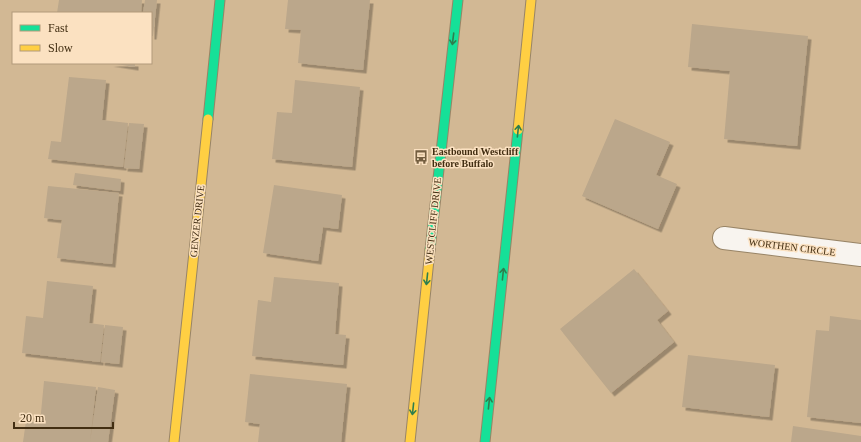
<svg xmlns="http://www.w3.org/2000/svg" width="861" height="442" font-family="'Times New Roman',serif">
  <style>
    .building { fill: #bba78b; filter: url(#shadow) }
    .lines { fill: none; stroke-linecap: round; stroke-linejoin: round }
    .street-casing { stroke: #988466; stroke-width: 24 }
    .fast-casing { stroke: #988466; stroke-width: 11 }
    .slow-casing { stroke: #988466; stroke-width: 11 }
    .street { stroke: #f8f4ef; stroke-width: 22 }
    .fast { stroke: #16e098; stroke-width: 9 }
    .slow { stroke: #ffcf43; stroke-width: 9 }
    .oneway { stroke: #2e7e4e }
    .labels { text-anchor: middle; dominant-baseline: central; stroke-width: 3; stroke-linejoin: round; paint-order: stroke }
    .poi-label { font-size: 10px; font-weight: bold; fill: #422e12; stroke: #fbe1c1; text-anchor: start }
    .street-label { font-size: 10px; fill: #422e12; stroke: #fbe1c1 }
  </style>
  <defs>
    <filter id="shadow"><feDropShadow dx="3.5" dy="3.5" stdDeviation="0" flood-color="#0004"/></filter>
  </defs>
  <rect width="100%" height="100%" fill="#d2b894"/>
  <!-- building -->
  <path class="building" d="M 59,0 L 142,0 L 141,13 L 57,13 Z
    M 145,0 L 157,0 L 153,36 L 151,36 L 151,13 L 143,13 Z
    M 288,0 L 370,0 L 363,70 L 298,63 L 301,30 L 285,29 Z
    M 692,24 L 808,36 L 797,146 L 724,139 L 730,71 L 688,67 Z
    M 110,63 L 135,63 L 135,67 Z
    M 69,77 L 106,80 L 102,120 L 128,123 L 123,167 L 48,159 L 51,141 L 61,142 Z
    M 295,80 L 360,87 L 352,167 L 272,159 L 277,112 L 292,113 Z
    M 615,119 L 670,142 L 656,175 L 677,184 L 658,229 L 582,196 Z
    M 129,123 L 144,124 L 139,169 L 124,168 Z
    M 75,173 L 121,179 L 120,191 L 73,185 Z
    M 274,185 L 342,195 L 338,229 L 323,227 L 318,261 L 263,253 Z
    M 48,186 L 119,193 L 112,264 L 57,258 L 62,220 L 44,218 Z
    M 634,269 L 668,311 L 657,320 L 674,342 L 611,393 L 560,329 Z
    M 274,277 L 339,283 L 335,334 L 346,335 L 343,365 L 252,356 L 258,300 L 271,302 Z
    M 47,281 L 93,286 L 89,323 L 104,325 L 100,362 L 22,353 L 26,316 L 43,318 Z
    M 830,316 L 861,320 L 861,423 L 807,417 L 816,330 L 829,331 Z
    M 105,325 L 123,327 L 119,364 L 101,362 Z
    M 688,355 L 775,365 L 769,417 L 682,407 Z
    M 250,374 L 347,384 L 341,442 L 258,442 L 260,424 L 245,422 Z
    M 44,381 L 96,387 L 90,442 L 23,442 L 26,421 L 40,423 Z
    M 98,387 L 115,390 L 108,442 L 90,442 Z
    M 793,426 L 861,436 L 861,442 L 791,442 Z"/>
  <g class="lines">
    <defs>
      <path id="street" d="M 724,238 L 861,255"/>
      <path id="fast" d="M 208,119 L 220,0
        M 430,250 L 458,0
        M 485,442 L 518,130"/>
      <path id="slow" d="M 518,130 L 531,0
        M 174,442 L 208,119
        M 410,442 L 430,250"/>
    </defs>
    <!-- street casing -->
    <use href="#street" class="street-casing"/>
    <!-- fast casing -->
    <use href="#fast" class="fast-casing"/>
    <!-- slow casing -->
    <use href="#slow" class="slow-casing"/>
    <!-- street -->
    <use href="#street" class="street"/>
    <!-- fast -->
    <use href="#fast" class="fast"/>
    <!-- slow -->
    <use href="#slow" class="slow"/>
  </g>
  <!-- one-way arrows -->
  <defs><path id="oneway-shaft" d="M-6 0H5M1.5-3L5.5 0L1.5 3" fill="none" stroke-width="1.6" stroke-linecap="round" stroke-linejoin="round"/></defs>
  <g class="oneway">
    <use href="#oneway-shaft" transform="translate(453 39) rotate(97)"/>
    <use href="#oneway-shaft" transform="translate(518 131) rotate(-84)"/>
    <use href="#oneway-shaft" transform="translate(503 274) rotate(-84)"/>
    <use href="#oneway-shaft" transform="translate(427 279) rotate(96)"/>
    <use href="#oneway-shaft" transform="translate(489 403) rotate(-84)"/>
    <use href="#oneway-shaft" transform="translate(413 409) rotate(96)"/>
  </g>
  <!-- icons -->
  <defs>
    <symbol id="bus-bare" viewBox="-9 -9 18 18"><path d="M-5-6H5V4H4V6H2V4H-2V6H-4V4H-5ZM-3.5-4V0h7V-4ZM-3.5 1.2v1.5H-2V1.2ZM2 1.2v1.5H3.5V1.2Z" fill="#745e40" stroke="#fbe1c1" stroke-width="2.5" paint-order="stroke"/></symbol>
  </defs>
  <g fill-rule="evenodd">
    <use href="#bus-bare" x="411" y="147" width="20" height="20"/>
  </g>
  <g class="labels">
    <!-- poi labels -->
    <g class="poi-label">
      <text x="432" y="151">Eastbound Westcliff<tspan x="432" dy="12">before Buffalo</tspan></text>
    </g>
    <!-- street labels -->
    <g class="street-label">
      <text transform="translate(197 221) rotate(-84)">GENZER DRIVE</text>
      <text transform="translate(433 221) rotate(-84)">WESTCLIFF DRIVE</text>
      <text transform="translate(792 247) rotate(7)">WORTHEN CIRCLE</text>
    </g>
  </g>
  <!-- legend -->
  <rect x="12" y="12" width="140" height="52" fill="#fbe1c1" stroke="#b1997b"/>
  <rect x="20" y="25" width="20" height="6" fill="#16e098" stroke="#b1997b"/>
  <text x="48" y="32" font-size="12" fill="#422e12">Fast</text>
  <rect x="20" y="45" width="20" height="6" fill="#ffcf43" stroke="#b1997b"/>
  <text x="48" y="52" font-size="12" fill="#422e12">Slow</text>
  <!-- scale -->
  <path d="M14 422v6h99v-6" fill="none" stroke="#422e12" stroke-width="2"/>
  <text x="20" y="422" font-size="12" fill="#422e12" stroke="#fbe1c1" stroke-width="3" paint-order="stroke">20 m</text>
</svg>
